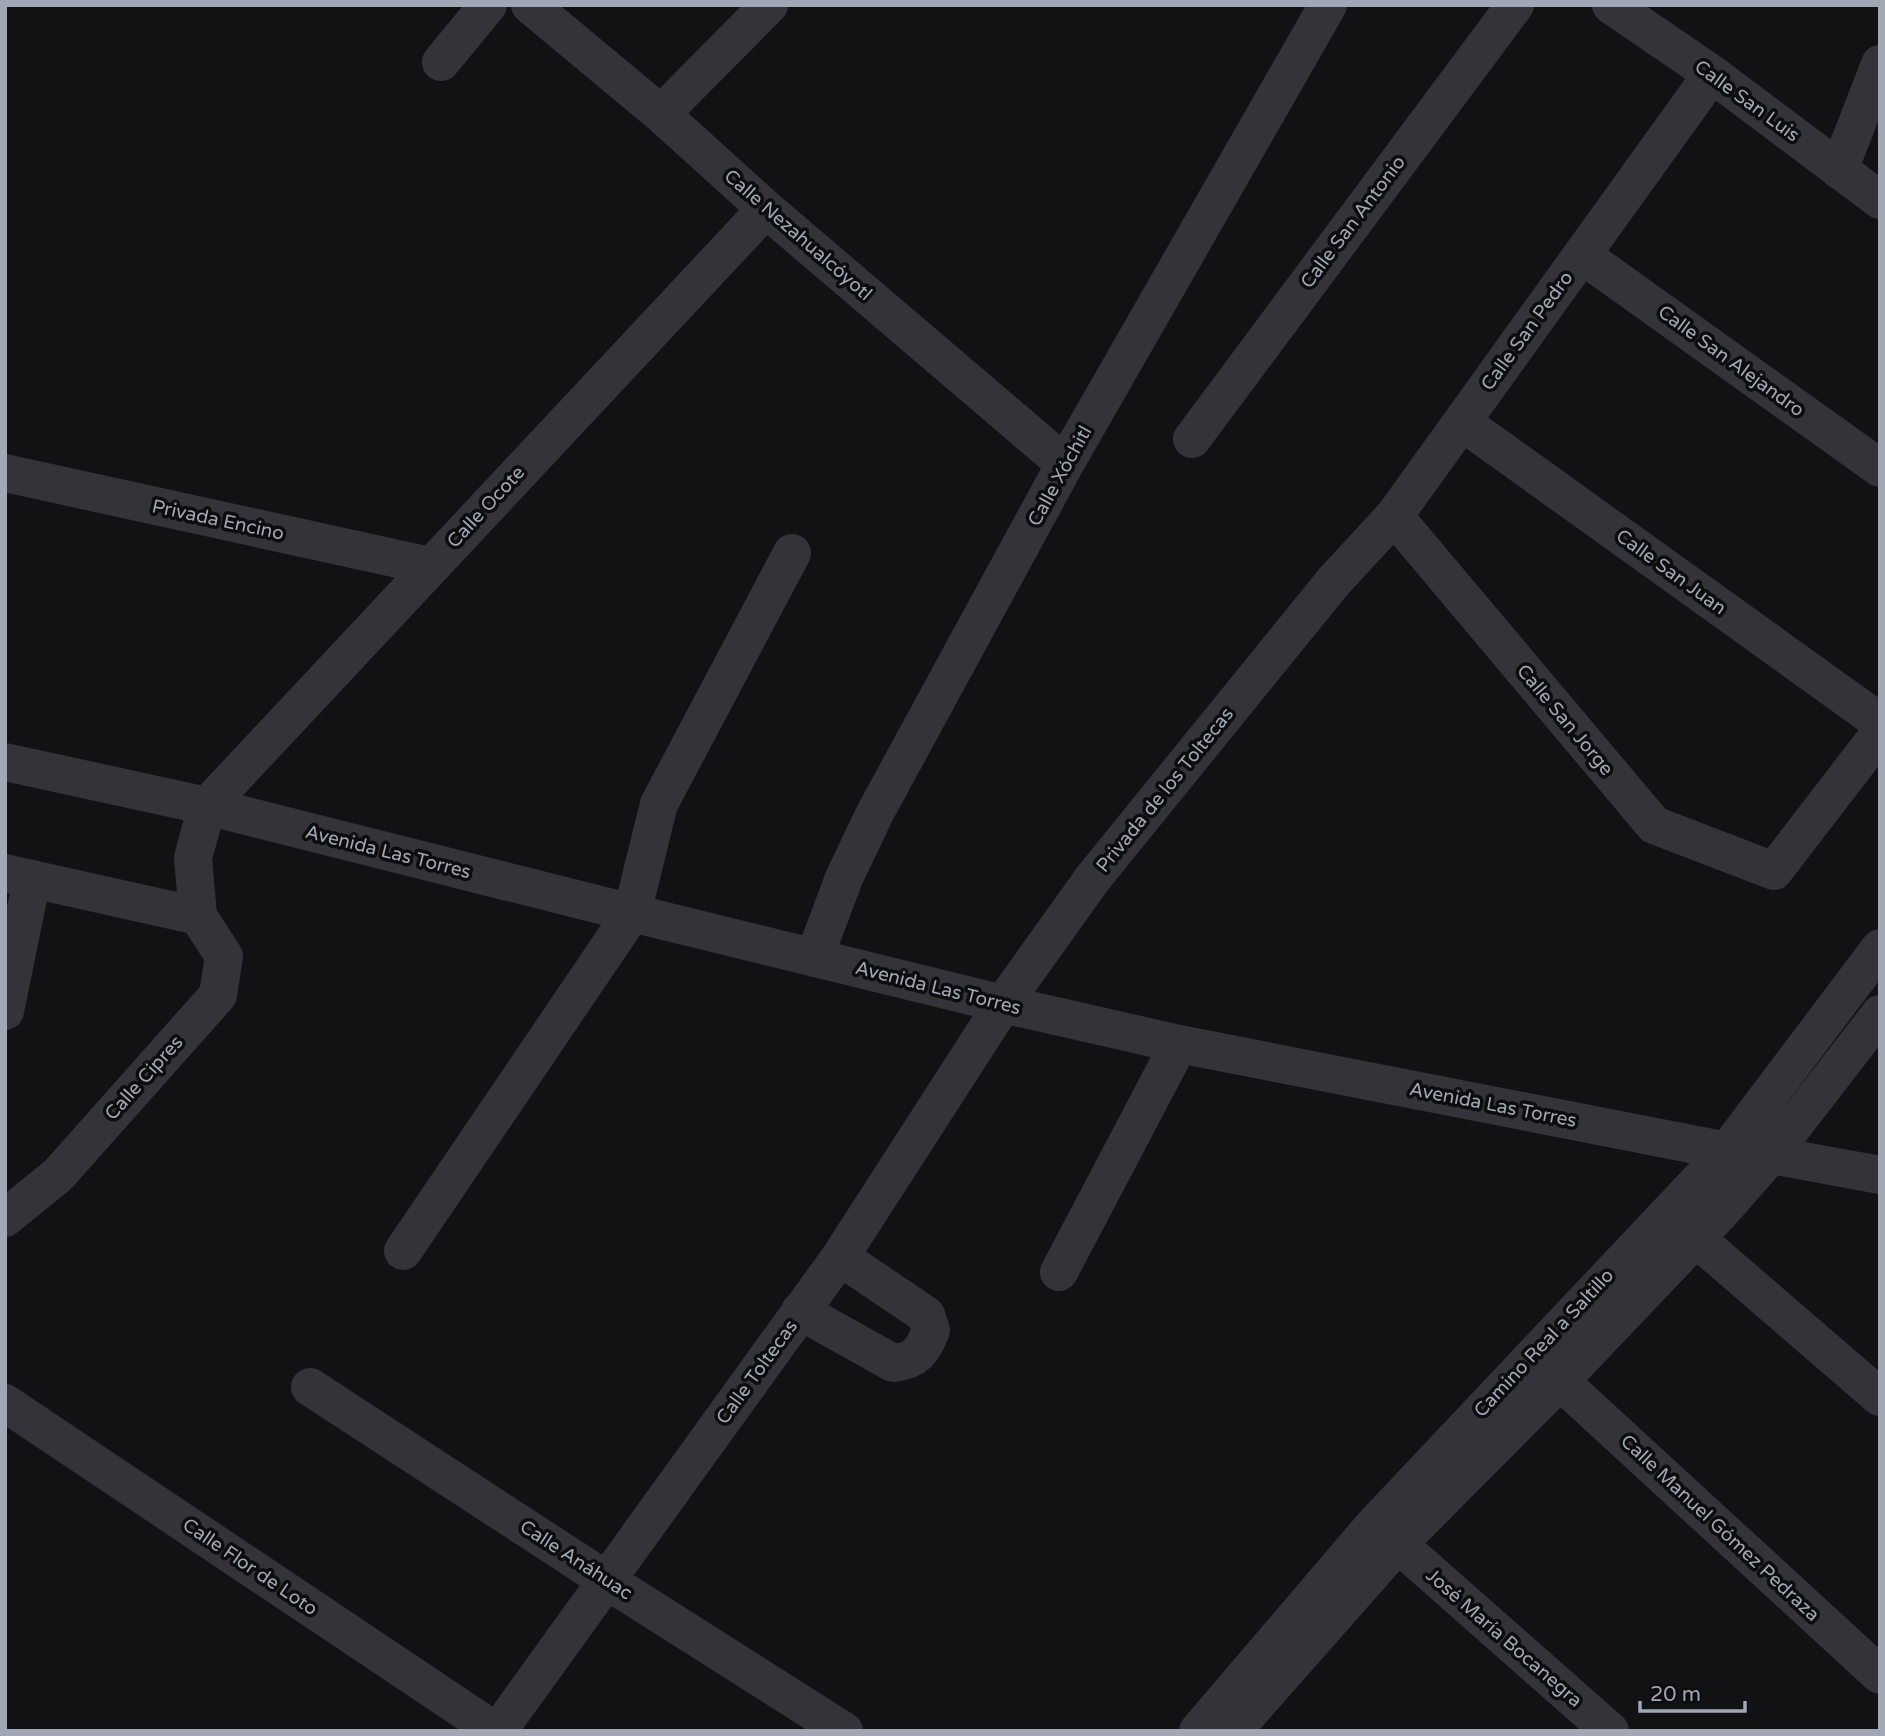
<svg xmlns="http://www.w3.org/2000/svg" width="1885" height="1736" font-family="'Varela Round',sans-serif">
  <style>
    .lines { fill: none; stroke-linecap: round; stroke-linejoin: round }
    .minor { stroke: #333339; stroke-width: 38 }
    .labels { text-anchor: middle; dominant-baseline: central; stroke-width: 7; stroke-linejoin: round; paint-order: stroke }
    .street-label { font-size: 19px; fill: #a2a7b5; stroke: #0d0d0f }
  </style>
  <rect width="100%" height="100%" fill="#121214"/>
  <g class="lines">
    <!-- minor -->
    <path class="minor" d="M 530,5 L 661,114 L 766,209 L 1065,464
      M 1611,5 L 1712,74 L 1880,200
      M 441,62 L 488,5
      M 661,114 L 769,5
      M 1839,170 L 1880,64
      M 1582,255 L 1880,468
      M 1462,422 L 1880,722
      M 1192,439 L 1515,5
      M 5,473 L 430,566
      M 1394,516 L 1654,825 L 1774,871 L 1880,733
      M 5,762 L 207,806 L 632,913 L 1003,1004 L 1179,1044 L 1727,1151 L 1771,1155 L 1880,1175
      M 5,873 L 198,916
      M 814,958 L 844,878 L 875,813 L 1065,464 L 1328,5
      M 5,1011 L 32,879
      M 5,1218 L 58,1175 L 218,995 L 224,956 L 198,916 L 193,858 L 207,806 L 766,209
      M 1677,1222 L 1880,1397
      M 403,1251 L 632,913 L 659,804 L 792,553
      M 1059,1272 L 1179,1044
      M 800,1311 L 893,1363 C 916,1361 923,1351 931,1330 L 926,1315 L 840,1257
      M 1560,1381 L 1880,1675
      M 310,1387 L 606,1580 L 844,1731
      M 5,1403 L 495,1731
      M 1398,1544 L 1610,1731
      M 498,1731 L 840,1257 L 1003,1004 L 1093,878 L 1334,581 L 1394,516 L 1712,74
      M 1198,1731 L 1373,1526 L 1727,1151 L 1880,948
      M 1233,1731 L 1398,1544 L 1560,1381 L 1720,1213 L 1771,1155 L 1880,1014"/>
  </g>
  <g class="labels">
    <!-- street labels -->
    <g class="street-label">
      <text transform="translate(1747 101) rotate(36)">Calle San Luis</text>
      <text transform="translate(1353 222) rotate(-53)">Calle San Antonio</text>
      <text transform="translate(798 235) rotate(41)">Calle Nezahualcóyotl</text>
      <text transform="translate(1527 331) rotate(-54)">Calle San Pedro</text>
      <text transform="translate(1731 361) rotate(36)">Calle San Alejandro</text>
      <text transform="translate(1060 476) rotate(-61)">Calle Xóchitl</text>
      <text transform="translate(486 507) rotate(-47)">Calle Ocote</text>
      <text transform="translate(218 520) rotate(12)">Privada Encino</text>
      <text transform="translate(1671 572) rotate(36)">Calle San Juan</text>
      <text transform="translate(1565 720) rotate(50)">Calle San Jorge</text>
      <text transform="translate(1165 790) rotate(-51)">Privada de los Toltecas</text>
      <text transform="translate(388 852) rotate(14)">Avenida Las Torres</text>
      <text transform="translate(938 988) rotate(14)">Avenida Las Torres</text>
      <text transform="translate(144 1078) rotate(-48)">Calle Cipres</text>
      <text transform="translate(1493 1105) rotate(11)">Avenida Las Torres</text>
      <text transform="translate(1544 1343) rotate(-47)">Camino Real a Saltillo</text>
      <text transform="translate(757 1372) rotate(-54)">Calle Toltecas</text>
      <text transform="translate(1720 1528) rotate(43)">Calle Manuel Gómez Pedraza</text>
      <text transform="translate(576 1560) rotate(33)">Calle Anáhuac</text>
      <text transform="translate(250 1567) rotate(34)">Calle Flor de Loto</text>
      <text transform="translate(1504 1638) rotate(41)">José María Bocanegra</text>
    </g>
  </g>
  <!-- border -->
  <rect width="1885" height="1736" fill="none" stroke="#a2a7b5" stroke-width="14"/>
  <!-- scale -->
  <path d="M1640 1701v10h105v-10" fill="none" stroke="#a2a7b5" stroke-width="3.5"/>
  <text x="1650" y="1701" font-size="21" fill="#a2a7b5" stroke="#0d0d0f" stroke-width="5" paint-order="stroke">20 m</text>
</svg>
